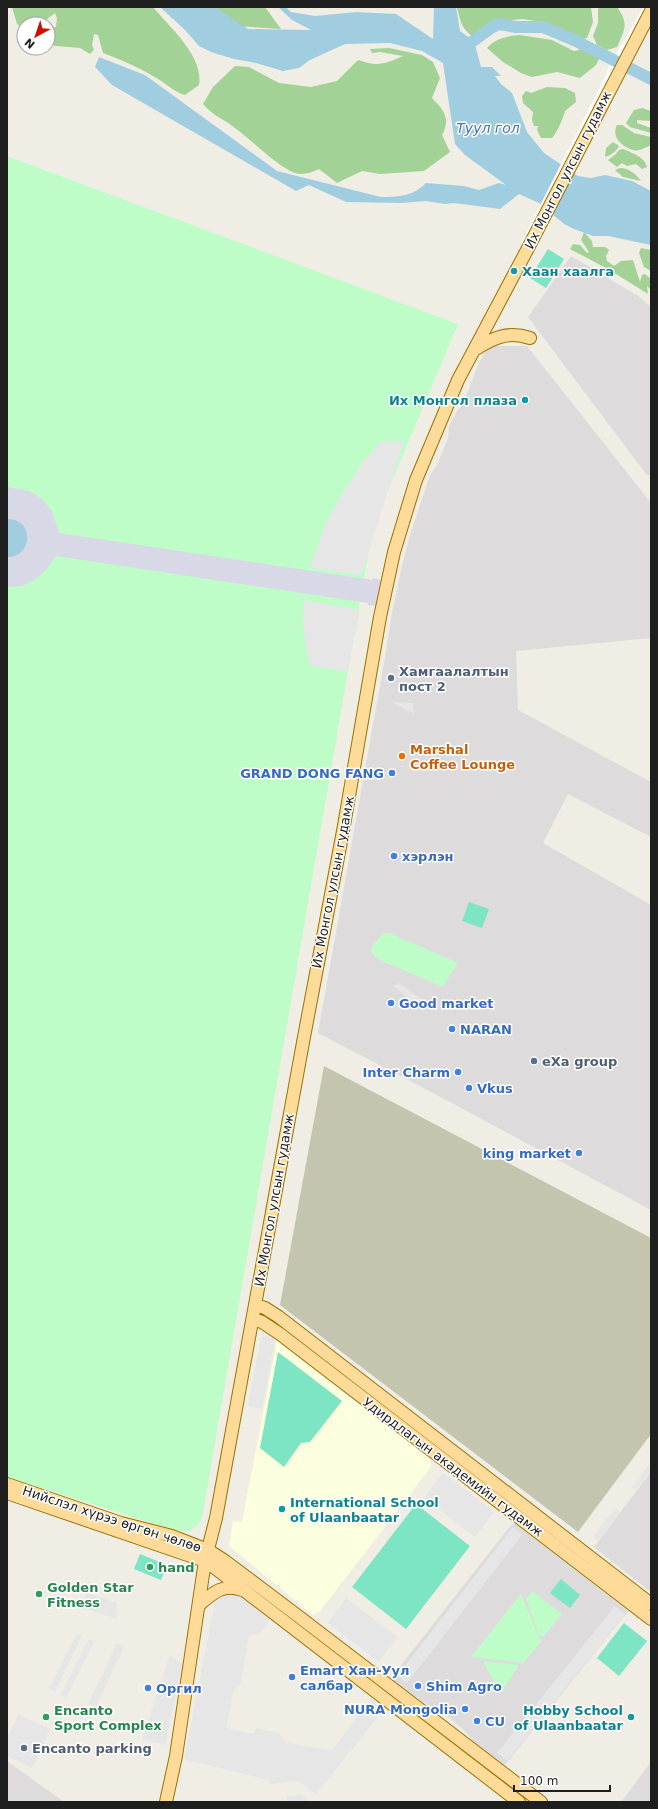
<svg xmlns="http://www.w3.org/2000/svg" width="658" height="1809" font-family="'DejaVu Sans',sans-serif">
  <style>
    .residential { fill: #dddbdb }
    .education { fill: #fcffde }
    .construction { fill: #c3c5af }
    .forest { fill: #a3d296 }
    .park { fill: #befdc8 }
    .pitch { fill: #7de4c4 }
    .parking { fill: #e6e6e6 }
    .plaza { fill: #d9d8e6 }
    .water { fill: #a1cde1 }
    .pier { fill: #fff }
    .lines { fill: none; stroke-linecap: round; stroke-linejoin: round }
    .river { stroke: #a1cde1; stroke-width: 12 }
    .major-casing { stroke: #997200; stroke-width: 14 }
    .major { stroke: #ffdb9a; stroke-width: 12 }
    .culture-dot { fill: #0f9aa8; stroke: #fff; stroke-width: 1.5 }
    .service-dot { fill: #5c6f8a; stroke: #fff; stroke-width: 1.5 }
    .food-dot { fill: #e8710a; stroke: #fff; stroke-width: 1.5 }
    .shop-dot { fill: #3f7fe0; stroke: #fff; stroke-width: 1.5 }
    .leisure-dot { fill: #2e9e5b; stroke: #fff; stroke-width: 1.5 }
    .labels { text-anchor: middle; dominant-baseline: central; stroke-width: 3; stroke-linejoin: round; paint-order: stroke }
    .street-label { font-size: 13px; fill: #1e1e1e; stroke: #fff }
    .culture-label { font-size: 13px; font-weight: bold; fill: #0d838f; stroke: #fff; text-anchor: start }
    .service-label { font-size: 13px; font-weight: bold; fill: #4e5e75; stroke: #fff; text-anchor: start }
    .food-label { font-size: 13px; font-weight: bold; fill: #c56008; stroke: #fff; text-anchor: start }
    .shop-label { font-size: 13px; font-weight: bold; fill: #366cbe; stroke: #fff; text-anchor: start }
    .leisure-label { font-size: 13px; font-weight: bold; fill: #27864d; stroke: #fff; text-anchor: start }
    .water-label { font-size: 14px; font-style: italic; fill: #4474b5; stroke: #fff }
  </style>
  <rect width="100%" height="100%" fill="#f0ede4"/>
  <!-- residential -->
  <path class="residential" d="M 571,256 L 638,296 L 651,307 L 651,476 L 646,474 L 528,317 Z
    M 488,346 L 527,346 L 651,503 L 651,638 L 516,651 L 518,710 L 651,782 L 651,837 L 568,794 L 543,843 L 651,905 L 651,1210 L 418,1085 L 318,1033 L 384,663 L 392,613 L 401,570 L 410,535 L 430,475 L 437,465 L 448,438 L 449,426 L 457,411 L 463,404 L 478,365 Z
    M 651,1472 L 651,1592 L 594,1547 Z
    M 515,1524 L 628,1611 L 505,1765 L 473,1741 L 466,1732 L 445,1714 L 434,1710 L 393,1680 L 394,1674 L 511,1525 Z
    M 7,1761 L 64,1802 L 7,1802 Z
    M 651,1762 L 651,1802 L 621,1802 Z"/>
  <!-- education -->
  <path class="education" d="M 277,1341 L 430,1459 L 431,1467 L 320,1611 L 313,1615 L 229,1546 L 233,1521 L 242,1522 Z
    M 225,1569 L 308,1628 L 526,1798 L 472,1761 Z"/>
  <!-- construction -->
  <path class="construction" d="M 324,1066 L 651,1238 L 651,1434 L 578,1532 L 280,1305 Z"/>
  <!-- forest -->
  <path class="forest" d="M 12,7 L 153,7 C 170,28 204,56 199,85 L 185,95 C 174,92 167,84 158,79 C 140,68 122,60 103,53 L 98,35 L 94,34 L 92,45 L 94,50 L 90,54 L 80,48 L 56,46 L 48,44 L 48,28 L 56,27 L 57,18 L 55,13 L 47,19 L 41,21 L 40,24 L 24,24 L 24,28 L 22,28 L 17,24 Z
    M 197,7 L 265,7 L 281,29 L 235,26 Z
    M 457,7 L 591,7 L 593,22 L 587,38 L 583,39 L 547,23 L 523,19 L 492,22 L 472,36 C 461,28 460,20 457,7 Z
    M 600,7 L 617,7 C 629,24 625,29 617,47 L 607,50 L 597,45 L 593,36 L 598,23 L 598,9 Z
    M 520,35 L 552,40 L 574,51 L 579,50 L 577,44 C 585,44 595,51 599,59 L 596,65 L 580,78 L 557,72 L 532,77 L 521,73 L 503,62 L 487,48 C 496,38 507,36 520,35 Z
    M 389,48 L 422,55 L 433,62 L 440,78 L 432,98 C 444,110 451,119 442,135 L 450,152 L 424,171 L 380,174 L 362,171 L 337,183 L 319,169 C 311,173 301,176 292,172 C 271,161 254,142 235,128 C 223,118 214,117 203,104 L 213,87 L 235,66 L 249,67 L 279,83 L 311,87 L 337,81 L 358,60 C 378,67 385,64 403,56 L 380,52 L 372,53 L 370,49 Z
    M 547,87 L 565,88 L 575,93 L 576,102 L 565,111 C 563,119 557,132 552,138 L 541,138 L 537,130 L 538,126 L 534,126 L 532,120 L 533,112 L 523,103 L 522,96 L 526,91 L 531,93 Z
    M 642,108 L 651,111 L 651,121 L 637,120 L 637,123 L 651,128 L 651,133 L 630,127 L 626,123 L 634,110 Z
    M 617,125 L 622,125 L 634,133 L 651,137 L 651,145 C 646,147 639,152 633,150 C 622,147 611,137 617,125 Z
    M 613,142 L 619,146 C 617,151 611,155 605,157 L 606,148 Z
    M 623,149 C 632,153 645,157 647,167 L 642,169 L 636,164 L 627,166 L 622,163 L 617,167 L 608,160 L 615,155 L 619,150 Z
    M 620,168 C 629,168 636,174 641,181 L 623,177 L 615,170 Z
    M 584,232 L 592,241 L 593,247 L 605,247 L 609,250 L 606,256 L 607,261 L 614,266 L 621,261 L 633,260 L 640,282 L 642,275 L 645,274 L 651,279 L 651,290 L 647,286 L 648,294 L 608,269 L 570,249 L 573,244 L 580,245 L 587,253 L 589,252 L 581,240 Z
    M 641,248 L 651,250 L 651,271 L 644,267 L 639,253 Z"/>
  <!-- park -->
  <path class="park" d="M 7,156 L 458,324 L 373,526 L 202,1518 L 198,1525 L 191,1530 L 185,1531 L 173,1530 L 7,1477 Z
    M 389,933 L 456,962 L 457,964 L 443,987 L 377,959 L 370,949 L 382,934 Z
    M 532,1591 L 562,1614 L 543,1637 L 538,1633 L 526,1599 Z
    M 521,1594 L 541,1642 L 523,1663 L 471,1657 Z
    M 483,1661 L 519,1665 L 500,1694 Z"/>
  <!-- pitch -->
  <path class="pitch" d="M 548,249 L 564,259 L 546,288 L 530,278 Z
    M 469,902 L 489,909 L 482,928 L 462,921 Z
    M 278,1352 L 342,1401 L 310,1442 L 301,1443 L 284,1467 L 260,1448 Z
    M 416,1504 L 470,1546 L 406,1629 L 352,1587 Z
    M 140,1554 L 167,1565 L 161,1580 L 134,1569 Z
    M 561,1579 L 580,1595 L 570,1608 L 550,1593 Z
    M 624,1623 L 647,1641 L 619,1676 L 597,1658 Z"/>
  <!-- parking -->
  <path class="parking" d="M 404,441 L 361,575 L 310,568 L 326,522 L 339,498 L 360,466 L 380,442 Z
    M 304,600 L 360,610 L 347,672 L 309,665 L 303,626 Z
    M 391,702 L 413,703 L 414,714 Z
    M 399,983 L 411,992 L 430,1004 L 429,1010 L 409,999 L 393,986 Z
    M 268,1335 L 275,1339 L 262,1409 L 248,1406 L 261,1338 Z
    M 651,1462 L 651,1471 L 636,1490 L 632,1487 Z
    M 443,1473 L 494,1512 L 475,1537 L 424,1498 Z
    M 615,1508 L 620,1512 L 598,1541 L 593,1537 Z
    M 513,1527 L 522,1535 L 407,1683 L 397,1676 Z
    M 87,1593 L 117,1603 L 116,1619 L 81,1607 Z
    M 225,1595 L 237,1595 L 270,1620 L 262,1631 L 249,1636 L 240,1685 L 234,1689 L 226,1728 L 254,1734 L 256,1728 L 279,1733 L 287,1743 L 332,1750 L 371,1699 L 383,1711 L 316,1794 L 298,1781 L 270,1784 L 269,1780 L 184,1759 L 216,1598 Z
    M 346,1598 L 398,1637 L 379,1662 L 328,1623 Z
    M 615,1606 L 625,1614 L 507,1761 L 497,1753 Z
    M 77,1633 L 82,1636 L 55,1692 L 49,1689 Z
    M 89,1639 L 94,1642 L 66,1698 L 61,1695 Z
    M 117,1643 L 124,1646 L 96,1708 L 88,1704 Z
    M 170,1655 L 183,1664 L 165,1745 L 142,1739 Z
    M 18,1714 L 50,1729 L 33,1768 L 7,1756 L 7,1740 Z
    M 300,1794 L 310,1802 L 287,1802 L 287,1796 L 293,1796 Z"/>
  <!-- plaza -->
  <path class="plaza" d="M 7,487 L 29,491 L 42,499 L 52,511 L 59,533 L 372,580 L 373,578 L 381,580 L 375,606 L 368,605 L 368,603 L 56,556 L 47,569 L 36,579 L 22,586 L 7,587 Z"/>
  <!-- water -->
  <path class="water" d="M 160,7 L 215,7 L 248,29 L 311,30 L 292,20 L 278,7 L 286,7 L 291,12 L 315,16 L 356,12 L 396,14 L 433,39 L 434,7 L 456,7 L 460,31 L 474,41 L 481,67 L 492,67 L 501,76 L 495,76 L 501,84 L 512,93 L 527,132 L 544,153 L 578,176 L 591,178 L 605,175 L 632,181 L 651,191 L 651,245 L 608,236 L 593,236 L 574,229 L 564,224 L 539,203 L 519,194 L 500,209 L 454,203 L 445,204 L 426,201 L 401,203 L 346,202 L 309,185 L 296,191 L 112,85 L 95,67 L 99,57 L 145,75 L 277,171 L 381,197 C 398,197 414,196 426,183 L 464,186 L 479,190 L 499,183 L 506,185 L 465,155 L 455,144 L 443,63 L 422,51 L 390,43 L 345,44 L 310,60 L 299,68 L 283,71 L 256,63 L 234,59 L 211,52 L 199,46 L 185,30 Z
    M 7,519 C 34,518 34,557 7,557 Z"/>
  <!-- pier -->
  <path class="pier" d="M 643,7 L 651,7 L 651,26 L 615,91 L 534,250 L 530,247 L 527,250 L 521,243 L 607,73 L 610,62 L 625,40 Z"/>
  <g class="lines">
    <!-- river -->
    <path class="river" d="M 459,45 L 469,44 L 491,28 L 499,24 L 516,27 L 543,27 L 576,41 L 651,79"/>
    <defs>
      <path id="major" d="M 476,349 C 494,337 509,331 530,338
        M 255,1305 L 265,1308 L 279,1317 L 651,1604
        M 253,1319 L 262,1322 L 280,1334 L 651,1619
        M 7,1484 L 121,1523 L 172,1536 L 208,1550 L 225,1561 L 298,1616 L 541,1802
        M 7,1493 L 205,1561 L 215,1568 L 519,1802
        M 199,1605 C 213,1593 223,1583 242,1590
        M 166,1802 L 176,1756 L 205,1561 L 216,1518 L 304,1037 L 343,831 L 380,617 L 394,552 L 416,480 L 458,380 L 527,250 L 651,11"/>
    </defs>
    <!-- major casing -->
    <use href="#major" class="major-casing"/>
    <!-- major -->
    <use href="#major" class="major"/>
  </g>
  <!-- markers -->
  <g class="culture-dot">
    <circle cx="514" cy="271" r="4"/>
    <circle cx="525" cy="400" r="4"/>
    <circle cx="282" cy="1509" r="4"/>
    <circle cx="631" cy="1717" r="4"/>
  </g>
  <g class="service-dot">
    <circle cx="391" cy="678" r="4"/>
    <circle cx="534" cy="1061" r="4"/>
    <circle cx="24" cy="1748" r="4"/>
  </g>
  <circle class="food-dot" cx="402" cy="756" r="4"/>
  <g class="shop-dot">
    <circle cx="392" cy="773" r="4"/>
    <circle cx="394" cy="856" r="4"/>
    <circle cx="391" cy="1003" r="4"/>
    <circle cx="452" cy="1029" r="4"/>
    <circle cx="458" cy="1072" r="4"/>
    <circle cx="469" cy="1088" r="4"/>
    <circle cx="579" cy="1153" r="4"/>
    <circle cx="292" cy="1677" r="4"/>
    <circle cx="418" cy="1686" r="4"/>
    <circle cx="148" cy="1688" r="4"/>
    <circle cx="465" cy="1709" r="4"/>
    <circle cx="477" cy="1721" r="4"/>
  </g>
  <g class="leisure-dot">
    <circle cx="150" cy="1567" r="4"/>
    <circle cx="39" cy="1594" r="4"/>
    <circle cx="46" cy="1717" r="4"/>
  </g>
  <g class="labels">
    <!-- street labels -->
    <g class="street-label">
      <text transform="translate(568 170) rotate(-63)">Их Монгол улсын гудамж</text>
      <text transform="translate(333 882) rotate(-79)">Их Монгол улсын гудамж</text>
      <text transform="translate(274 1200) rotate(-80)">Их Монгол улсын гудамж</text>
      <text transform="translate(453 1467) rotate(37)">Удирдлагын академийн гудамж</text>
      <text transform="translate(112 1519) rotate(18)">Нийслэл хүрээ өргөн чөлөө</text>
    </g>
    <!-- culture labels -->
    <g class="culture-label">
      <text x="522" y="271">Хаан хаалга</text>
      <text x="517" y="400" text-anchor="end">Их Монгол плаза</text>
      <text x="290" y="1502">International School<tspan x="290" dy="15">of Ulaanbaatar</tspan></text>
      <text x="623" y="1710" text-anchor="end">Hobby School<tspan x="623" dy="15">of Ulaanbaatar</tspan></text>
    </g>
    <!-- service labels -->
    <g class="service-label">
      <text x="399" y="671">Хамгаалалтын<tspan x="399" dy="15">пост 2</tspan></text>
      <text x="542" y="1061">eXa group</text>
      <text x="32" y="1748">Encanto parking</text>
    </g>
    <!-- food labels -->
    <g class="food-label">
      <text x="410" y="749">Marshal<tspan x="410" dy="15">Coffee Lounge</tspan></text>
    </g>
    <!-- shop labels -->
    <g class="shop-label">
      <text x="384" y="773" text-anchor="end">GRAND DONG FANG</text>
      <text x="402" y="856">хэрлэн</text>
      <text x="399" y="1003">Good market</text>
      <text x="460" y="1029">NARAN</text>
      <text x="450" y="1072" text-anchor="end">Inter Charm</text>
      <text x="477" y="1088">Vkus</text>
      <text x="571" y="1153" text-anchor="end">king market</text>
      <text x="300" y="1670">Emart Хан-Уул<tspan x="300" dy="15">салбар</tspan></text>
      <text x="426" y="1686">Shim Agro</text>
      <text x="156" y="1688">Оргил</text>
      <text x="457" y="1709" text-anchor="end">NURA Mongolia</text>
      <text x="485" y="1721">CU</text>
    </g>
    <!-- leisure labels -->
    <g class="leisure-label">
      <text x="158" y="1567">hand</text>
      <text x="47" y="1587">Golden Star<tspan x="47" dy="15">Fitness</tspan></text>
      <text x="54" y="1710">Encanto<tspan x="54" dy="15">Sport Complex</tspan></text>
    </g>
    <!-- water labels -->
    <g class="water-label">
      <text x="488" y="128">Туул гол</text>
    </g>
  </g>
  <!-- border -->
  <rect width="658" height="1809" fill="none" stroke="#1e1e1e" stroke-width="16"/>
  <!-- north arrow -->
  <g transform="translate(36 36) rotate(220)"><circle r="19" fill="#ffffff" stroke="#a5a5a5"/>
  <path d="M0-3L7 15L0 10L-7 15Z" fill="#cd1000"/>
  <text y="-6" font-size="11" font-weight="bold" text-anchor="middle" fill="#1e1e1e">N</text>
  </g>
  <!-- scale -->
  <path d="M514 1785v6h96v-6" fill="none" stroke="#1e1e1e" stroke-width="2"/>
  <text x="520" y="1785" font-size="12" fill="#1e1e1e" stroke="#ffffff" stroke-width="3" paint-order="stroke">100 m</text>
</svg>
